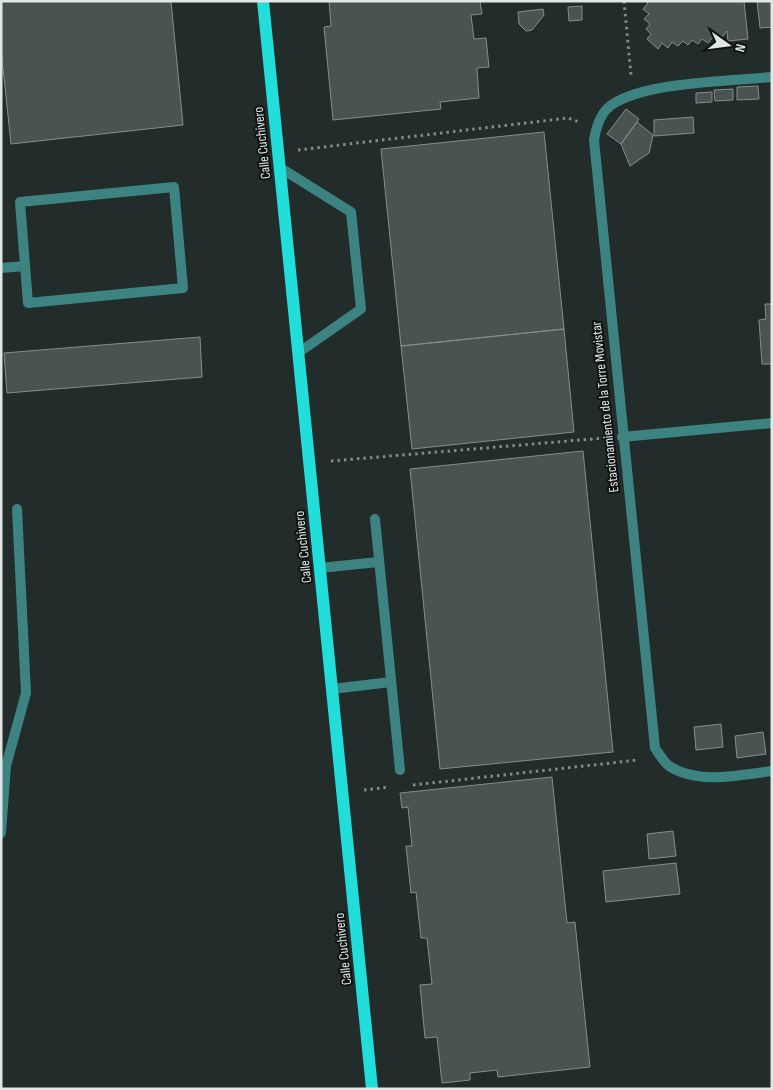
<svg xmlns="http://www.w3.org/2000/svg" width="773" height="1090" font-family="'Sofia Sans Condensed',sans-serif">
  <style>
    .building { fill: #485352; stroke: #838f8e }
    .lines { fill: none; stroke-linecap: round; stroke-linejoin: round }
    .path { stroke: #838b8a; stroke-width: 3; stroke-dasharray: 2.5 4; stroke-linecap: butt }
    .service { stroke: #3c8381; stroke-width: 10 }
    .minor { stroke: #3c8381; stroke-width: 10 }
    .primary { stroke: #22dedb; stroke-width: 12 }
    .labels { text-anchor: middle; dominant-baseline: central; stroke-width: 4; stroke-linejoin: round; paint-order: stroke }
    .street-label { font-size: 14px; fill: #e1e7e7; stroke: #0f1313 }
  </style>
  <rect width="100%" height="100%" fill="#222c2b"/>
  <!-- building -->
  <path class="building" d="M 1,1 L 171,1 L 183,125 L 11,144 L 1,49 Z
    M 329,1 L 480,1 L 482,14 L 471,15 L 474,39 L 486,38 L 489,67 L 477,68 L 479,98 L 440,102 L 441,109 L 333,120 L 324,27 L 331,26 Z
    M 646,1 L 744,1 L 748,39 L 728,41 L 727,31 L 718,42 L 712,38 L 708,43 L 702,39 L 698,44 L 692,40 L 688,45 L 683,41 L 678,46 L 672,42 L 668,48 L 662,43 L 658,49 L 647,39 L 651,34 L 646,29 L 650,24 L 644,19 L 649,14 L 643,9 L 648,3 Z
    M 757,1 L 772,1 L 772,27 L 760,28 Z
    M 582,6 L 582,20 L 569,21 L 568,7 Z
    M 543,9 L 544,15 L 532,30 L 526,31 L 519,24 L 518,12 Z
    M 758,86 L 759,99 L 737,100 L 737,87 Z
    M 733,89 L 733,100 L 715,101 L 714,90 Z
    M 712,92 L 712,102 L 696,103 L 696,93 Z
    M 626,109 L 639,119 L 621,144 L 607,134 Z
    M 693,117 L 694,133 L 654,136 L 654,120 Z
    M 637,122 L 653,135 L 649,153 L 630,166 L 621,144 Z
    M 544,132 L 564,329 L 401,346 L 381,149 Z
    M 765,304 L 772,304 L 772,364 L 762,364 L 759,320 L 766,319 Z
    M 564,329 L 574,432 L 412,449 L 401,346 Z
    M 200,337 L 202,377 L 7,393 L 4,353 Z
    M 583,451 L 613,752 L 440,769 L 410,469 Z
    M 721,724 L 723,747 L 696,750 L 694,727 Z
    M 763,732 L 766,754 L 737,758 L 735,736 Z
    M 552,777 L 567,923 L 575,922 L 590,1067 L 498,1077 L 497,1070 L 470,1073 L 470,1080 L 442,1083 L 437,1037 L 425,1038 L 420,985 L 432,984 L 427,938 L 421,938 L 416,892 L 411,893 L 406,846 L 412,846 L 408,807 L 402,808 L 400,793 Z
    M 673,831 L 676,856 L 649,859 L 647,834 Z
    M 676,863 L 680,894 L 606,902 L 603,871 Z"/>
  <g class="lines">
    <!-- path -->
    <path class="path" d="M 624,1 L 631,75
      M 298,150 L 568,118 L 579,122
      M 331,461 L 604,438
      M 413,785 L 638,760
      M 364,790 L 390,787"/>
    <!-- service -->
    <path class="service" d="M 279,167 L 351,212 L 361,309 L 298,353
      M 174,187 L 183,288 L 28,303 L 20,202 Z
      M 1,268 L 25,266
      M 622,437 L 772,423
      M 375,519 L 400,770
      M 320,568 L 378,562
      M 332,689 L 391,682
      M 1,833 L 6,766 L 26,693 L 17,509"/>
    <!-- minor -->
    <path class="minor" d="M 772,77 C 730,81 647,82 613,104 C 601,111 596,128 594,140 L 655,748 C 659,754 663,761 669,766 C 698,785 740,775 772,771"/>
    <!-- primary -->
    <path class="primary" d="M 263,1 L 372,1089"/>
  </g>
  <g class="labels">
    <!-- street labels -->
    <g class="street-label">
      <text transform="translate(262 143) rotate(-96)">Calle Cuchivero</text>
      <text transform="translate(605 407) rotate(-96)">Estacionamiento de la Torre Movistar</text>
      <text transform="translate(303 547) rotate(-96)">Calle Cuchivero</text>
      <text transform="translate(343 949) rotate(-96)">Calle Cuchivero</text>
    </g>
  </g>
  <!-- border -->
  <rect width="773" height="1090" fill="none" stroke="#e1e7e7" stroke-width="5"/>
  <!-- north arrow -->
  <g transform="translate(728 45) rotate(104)" stroke="#0f1313" stroke-width="4" paint-order="stroke">
  <path d="M0-4L9 19L0 12L-9 19Z" fill="#e1e7e7"/>
  <text y="-8" font-size="14" font-weight="bold" text-anchor="middle" fill="#e1e7e7">N</text>
  </g>
</svg>
